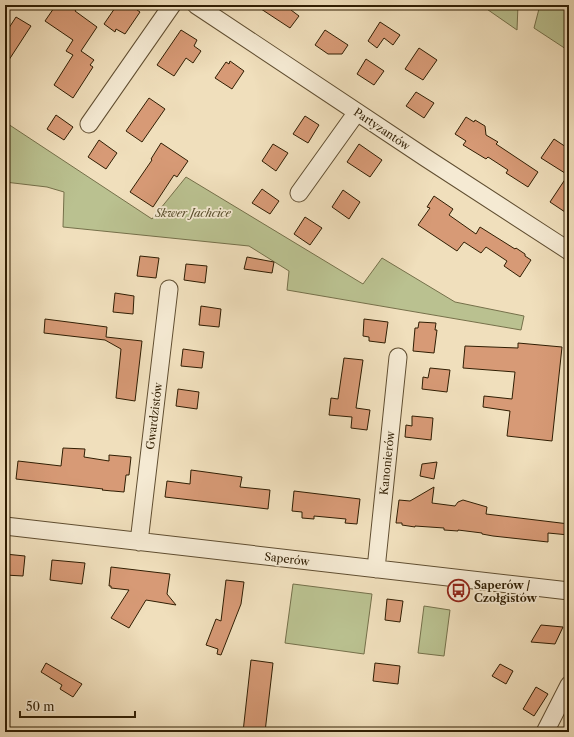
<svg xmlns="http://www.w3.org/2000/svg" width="574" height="737" font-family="'Libre Caslon Text',serif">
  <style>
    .green { fill: #bac190; stroke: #75704a }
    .building { fill: #d79a76; stroke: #301e03 }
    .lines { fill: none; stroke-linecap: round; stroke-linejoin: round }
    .minor-casing { stroke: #604e31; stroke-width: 19 }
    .minor { stroke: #f5ead3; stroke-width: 17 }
    .labels { text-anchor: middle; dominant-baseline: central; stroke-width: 3.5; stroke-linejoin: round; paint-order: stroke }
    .street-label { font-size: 11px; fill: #301e03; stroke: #f5ead3 }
    .park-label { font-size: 11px; font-style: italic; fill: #594f2d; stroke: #f5ead3 }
    .poi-label { font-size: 11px; font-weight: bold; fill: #301e03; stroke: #f5ead3; text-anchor: start }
  </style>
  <rect width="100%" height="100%" fill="#f0dfbc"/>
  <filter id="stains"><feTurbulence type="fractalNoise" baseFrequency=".005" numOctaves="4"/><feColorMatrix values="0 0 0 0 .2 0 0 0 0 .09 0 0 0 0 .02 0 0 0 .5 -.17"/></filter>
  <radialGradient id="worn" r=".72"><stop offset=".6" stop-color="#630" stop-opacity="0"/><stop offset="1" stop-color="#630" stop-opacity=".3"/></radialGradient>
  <!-- green -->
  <path class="green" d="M 481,5 L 518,5 L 517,30 Z
    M 540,5 L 569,5 L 569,51 L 534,28 Z
    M 5,122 L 152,219 L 186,177 L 363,284 L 382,258 L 455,302 L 524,316 L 521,330 L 287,290 L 289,271 L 249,246 L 63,227 L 64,192 L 47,187 L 5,182 Z
    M 293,584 L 372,594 L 364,654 L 285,643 Z
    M 424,606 L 450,610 L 444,656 L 418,653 Z"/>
  <!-- building -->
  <path class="building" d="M 56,5 L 79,5 L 75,11 L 97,27 L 81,51 L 94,60 L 90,65 L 93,67 L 73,98 L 54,85 L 73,55 L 66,51 L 73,40 L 45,21 Z
    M 117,5 L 130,5 L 140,12 L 125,34 L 116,29 L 115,32 L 104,24 Z
    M 255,5 L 295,5 L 291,10 L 299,16 L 290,28 Z
    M 16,17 L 31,26 L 5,66 L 5,34 Z
    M 380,22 L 400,35 L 393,45 L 384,38 L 377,48 L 368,41 Z
    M 181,30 L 197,40 L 194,46 L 201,51 L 193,63 L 186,58 L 174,76 L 157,65 Z
    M 325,30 L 348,45 L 342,54 L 328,54 L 315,45 Z
    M 419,48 L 437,60 L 423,80 L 405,69 Z
    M 366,59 L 384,71 L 374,85 L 357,74 Z
    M 230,61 L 244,71 L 232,89 L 215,78 L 226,62 L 229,64 Z
    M 416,92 L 434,103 L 424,118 L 406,106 Z
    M 149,98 L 165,109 L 142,142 L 126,131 Z
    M 56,115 L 73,127 L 64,140 L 47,129 Z
    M 305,116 L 319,125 L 308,143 L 293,134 Z
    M 466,117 L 474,122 L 475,120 L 485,126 L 486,135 L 498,142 L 496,144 L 538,172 L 528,187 L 506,173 L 508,170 L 488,157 L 486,159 L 463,145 L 466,141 L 455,134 Z
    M 554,139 L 569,149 L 569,204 L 565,212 L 550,202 L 568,175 L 541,158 Z
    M 99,140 L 117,153 L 106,169 L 88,157 Z
    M 161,143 L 188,161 L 177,177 L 174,175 L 153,207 L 130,192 L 152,160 L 151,159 Z
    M 273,144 L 288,153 L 276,171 L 262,161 Z
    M 359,144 L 382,160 L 370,177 L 347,162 Z
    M 262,189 L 279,201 L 270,214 L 252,203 Z
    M 343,190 L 360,202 L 349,219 L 332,207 Z
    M 434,196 L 453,209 L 449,215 L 476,234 L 480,227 L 515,249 L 516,248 L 525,254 L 525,256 L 531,260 L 520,277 L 504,266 L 507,261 L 486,247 L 481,253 L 464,242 L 457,251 L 418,225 L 430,208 L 427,207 Z
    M 305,217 L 322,228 L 310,245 L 294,234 Z
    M 140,256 L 159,258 L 156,278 L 137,276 Z
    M 247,257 L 274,262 L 272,273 L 244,269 Z
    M 186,264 L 207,266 L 205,283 L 184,280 Z
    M 115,293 L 134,296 L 133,314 L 113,312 Z
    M 201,306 L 221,309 L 219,327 L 199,325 Z
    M 45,319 L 107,327 L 106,337 L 142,341 L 135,401 L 116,398 L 121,349 L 105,340 L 44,333 Z
    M 364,319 L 388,322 L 385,343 L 369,341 L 369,337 L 363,336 Z
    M 419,322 L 436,323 L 435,330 L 437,330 L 434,353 L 413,351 L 415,328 L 418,328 Z
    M 518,343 L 562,347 L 552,441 L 507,436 L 510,411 L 483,407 L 484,396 L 512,399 L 515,372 L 463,368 L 465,346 L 518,348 Z
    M 183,349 L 204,352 L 202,368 L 181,366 Z
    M 344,358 L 363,360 L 356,408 L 370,410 L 367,430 L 351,428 L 352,417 L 329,415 L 331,398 L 338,399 Z
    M 430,368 L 450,370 L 447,392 L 422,389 L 423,377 L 428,378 Z
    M 178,389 L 199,392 L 197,409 L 176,406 Z
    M 412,416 L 433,418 L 431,440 L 405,437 L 406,425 L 412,426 Z
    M 63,448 L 85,449 L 84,457 L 109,461 L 109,455 L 131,457 L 129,475 L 126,475 L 124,492 L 113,491 L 112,491 L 102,490 L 103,489 L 16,479 L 18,461 L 61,466 Z
    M 437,462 L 434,479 L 420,476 L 422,464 Z
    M 191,470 L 242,477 L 240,487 L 270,490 L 268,509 L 165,497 L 167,481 L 190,484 Z
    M 434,487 L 432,503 L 455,506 L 458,502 L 463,500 L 487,507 L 486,514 L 569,524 L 569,535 L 548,533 L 548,542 L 493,536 L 482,534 L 482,533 L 458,530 L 458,531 L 444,530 L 444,528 L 415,526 L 415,527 L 402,525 L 402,523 L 396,523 L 399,500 L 410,501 Z
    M 294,491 L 360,499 L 357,524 L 345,523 L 346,519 L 314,516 L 314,519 L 302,518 L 302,512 L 292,511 Z
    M 5,554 L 25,556 L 23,576 L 5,575 Z
    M 52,560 L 85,563 L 82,584 L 50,580 Z
    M 111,567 L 170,574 L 167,594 L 176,605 L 146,600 L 129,628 L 111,618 L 129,590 L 111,588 L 111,586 L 109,586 Z
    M 226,580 L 244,582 L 241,604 L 221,655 L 217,654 L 218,649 L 206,645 L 216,619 L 221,621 Z
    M 387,599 L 403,601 L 400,622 L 385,620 Z
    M 541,625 L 563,627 L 555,644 L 531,642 Z
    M 251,660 L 273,663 L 265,732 L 243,732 Z
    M 46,663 L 82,684 L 73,697 L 60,689 L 62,685 L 41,672 Z
    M 375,663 L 400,666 L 398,684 L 373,681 Z
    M 500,664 L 513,671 L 506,684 L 492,676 Z
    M 536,687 L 548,694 L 534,716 L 523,709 Z"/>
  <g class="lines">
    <defs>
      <path id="minor" d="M 196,5 L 426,158 L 569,251
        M 89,124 L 172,5
        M 299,193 L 357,112
        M 5,526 L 569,591
        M 139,542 L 169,289
        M 376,569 L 398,357
        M 545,732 L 569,685"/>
    </defs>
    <!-- minor casing -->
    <use href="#minor" class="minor-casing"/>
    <!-- minor -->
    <use href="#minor" class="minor"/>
  </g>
  <!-- icons -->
  <defs>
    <symbol id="bus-ring" viewBox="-11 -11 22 22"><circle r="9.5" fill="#f5ead3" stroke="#8f2418" stroke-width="1.5"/><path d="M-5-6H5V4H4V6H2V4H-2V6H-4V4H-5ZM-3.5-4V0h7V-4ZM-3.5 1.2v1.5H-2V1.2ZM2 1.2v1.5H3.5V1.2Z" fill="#8f2418"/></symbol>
  </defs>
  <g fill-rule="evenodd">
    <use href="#bus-ring" x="446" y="578" width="25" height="25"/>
  </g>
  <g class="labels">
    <!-- street labels -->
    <g class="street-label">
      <text transform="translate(382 129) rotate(34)">Partyzantów</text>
      <text transform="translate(154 416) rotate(-83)">Gwardzistów</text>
      <text transform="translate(387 463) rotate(-84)">Kanonierów</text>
      <text transform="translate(287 559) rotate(7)">Saperów</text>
    </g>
    <!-- park labels -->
    <g class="park-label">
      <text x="193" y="213">Skwer Jachcice</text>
    </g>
    <!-- poi labels -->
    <g class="poi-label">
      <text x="474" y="585">Saperów /<tspan x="474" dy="13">Czołgistów</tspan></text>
    </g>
  </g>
  <!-- margin -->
  <rect width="574" height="737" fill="none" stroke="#f0dfbc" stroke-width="20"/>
  <rect x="6" y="6" width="562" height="725" fill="none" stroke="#301e03" stroke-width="2"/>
  <rect x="10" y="10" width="554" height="717" fill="none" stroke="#301e03"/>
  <!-- scale -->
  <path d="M20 711v6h115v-6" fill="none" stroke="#301e03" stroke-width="2"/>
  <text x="26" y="711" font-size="12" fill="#301e03" stroke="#f5ead3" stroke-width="3" paint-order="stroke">50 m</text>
  <rect width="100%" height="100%" filter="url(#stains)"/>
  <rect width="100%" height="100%" fill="url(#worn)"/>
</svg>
